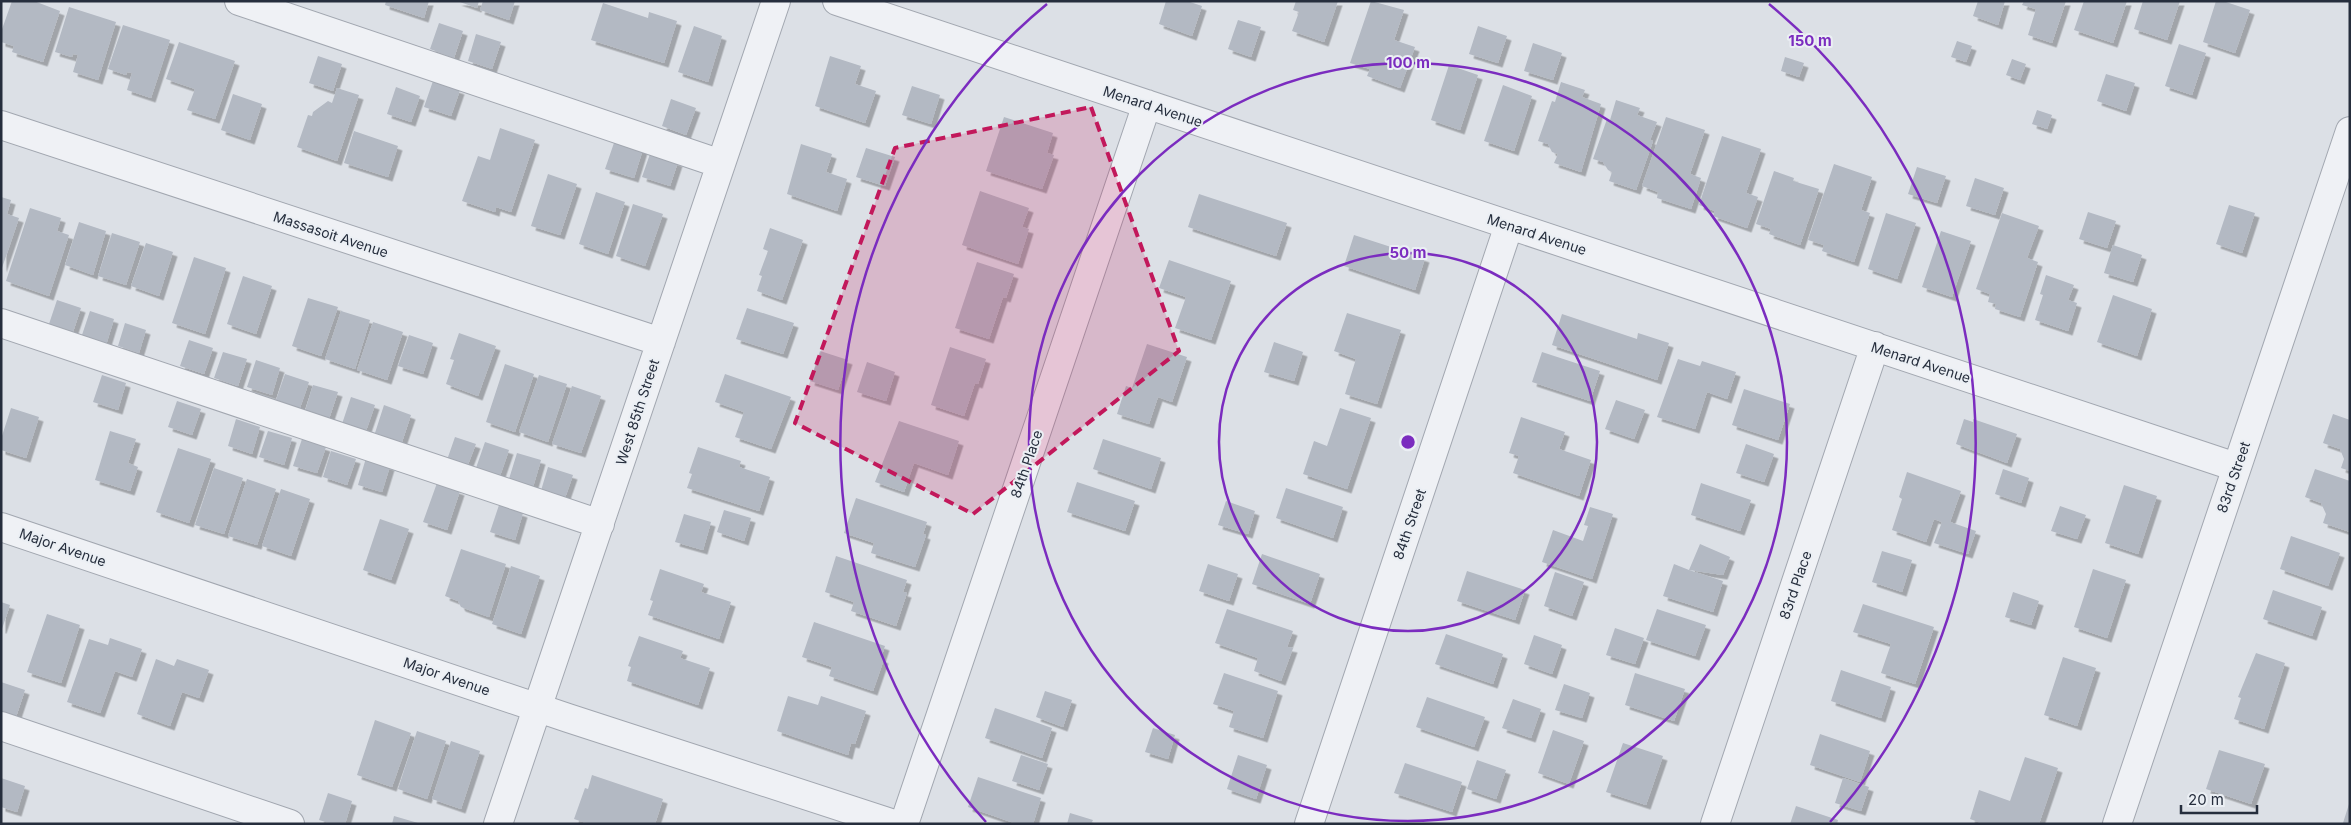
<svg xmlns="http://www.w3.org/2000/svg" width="2351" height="825" font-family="Inter,sans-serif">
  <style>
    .building { fill: #b3b9c3; filter: url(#shadow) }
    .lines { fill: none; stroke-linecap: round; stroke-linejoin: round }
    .minor-casing { stroke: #a2a7b0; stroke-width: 30 }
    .minor { stroke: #eff1f5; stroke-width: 28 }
    .marked { fill: #c2185b; fill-opacity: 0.2; stroke: #c2185b; stroke-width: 4; stroke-dasharray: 10 6; stroke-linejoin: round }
    .ring { fill: none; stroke: #7b2cbf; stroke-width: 2.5 }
    .labels { text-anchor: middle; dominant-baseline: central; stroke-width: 4; stroke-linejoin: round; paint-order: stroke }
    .street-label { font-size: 14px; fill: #262e3d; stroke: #ebeff4 }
    .centre { fill: #7b2cbf; stroke: #ebeff4; stroke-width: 2.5 }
    .ring-label { font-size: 15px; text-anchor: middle; font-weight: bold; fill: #7b2cbf; stroke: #ebeff4; stroke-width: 4; stroke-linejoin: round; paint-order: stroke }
  </style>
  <defs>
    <filter id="shadow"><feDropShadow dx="4.5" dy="4.5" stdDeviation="0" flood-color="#0004"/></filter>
  </defs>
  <rect width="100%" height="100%" fill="#dce0e6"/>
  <!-- building -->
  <path class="building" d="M 12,1 L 34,1 L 60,11 L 43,62 L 12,52 L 14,46 L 1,42 L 1,32 Z
    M 386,1 L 429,1 L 424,18 L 385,5 Z
    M 457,1 L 479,1 L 477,8 Z
    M 483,1 L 515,1 L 509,20 L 480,10 Z
    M 1166,1 L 1187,1 L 1202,6 L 1192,36 L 1159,24 Z
    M 1296,1 L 1338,1 L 1324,42 L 1292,31 L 1299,12 L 1293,10 Z
    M 1371,1 L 1404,10 L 1394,40 L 1415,47 L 1400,88 L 1367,76 L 1370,69 L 1350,63 Z
    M 1978,1 L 2005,1 L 1998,25 L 1973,16 Z
    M 2024,1 L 2066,1 L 2052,43 L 2028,35 L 2036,9 L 2022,5 Z
    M 2084,1 L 2127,1 L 2113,43 L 2074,30 Z
    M 2143,1 L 2180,1 L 2167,40 L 2134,29 Z
    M 2216,1 L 2223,1 L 2250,10 L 2235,53 L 2203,42 Z
    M 603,3 L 648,18 L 649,12 L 677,21 L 664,63 L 591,40 Z
    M 69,7 L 116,22 L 98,80 L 73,72 L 78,55 L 73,54 L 72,57 L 55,52 Z
    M 1238,20 L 1261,27 L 1251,57 L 1228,49 Z
    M 439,23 L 463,31 L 454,58 L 430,49 Z
    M 123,25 L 170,40 L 151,98 L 127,90 L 132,73 L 127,72 L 126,75 L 108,69 Z
    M 694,26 L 722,36 L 708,82 L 678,72 Z
    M 1478,26 L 1507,36 L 1498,63 L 1469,54 Z
    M 476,34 L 501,42 L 492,69 L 468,61 Z
    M 1957,41 L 1972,46 L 1966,62 L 1951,57 Z
    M 179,42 L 235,61 L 215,119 L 187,110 L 195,89 L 166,79 Z
    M 1533,43 L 1562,53 L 1553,80 L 1524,71 Z
    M 2179,44 L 2206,53 L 2192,95 L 2165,86 Z
    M 318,56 L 342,64 L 333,91 L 309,83 Z
    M 830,56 L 861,66 L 855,84 L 876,91 L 865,123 L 815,106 Z
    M 1785,57 L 1804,63 L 1799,77 L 1781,71 Z
    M 2012,59 L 2026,64 L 2020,80 L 2006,75 Z
    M 1449,65 L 1478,75 L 1460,130 L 1431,120 Z
    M 2106,74 L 2135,83 L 2126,111 L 2097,101 Z
    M 433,81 L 460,90 L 451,116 L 424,107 Z
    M 1561,82 L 1585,90 L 1582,97 L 1601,104 L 1581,172 L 1554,163 L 1558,154 L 1552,152 L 1548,144 L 1538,141 L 1552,101 L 1555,102 Z
    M 1503,85 L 1532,96 L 1514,151 L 1484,141 Z
    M 912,86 L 940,95 L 931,124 L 902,115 Z
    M 396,87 L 420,96 L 411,122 L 387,114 Z
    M 337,88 L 359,95 L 337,161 L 297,147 L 308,115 L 312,116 L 313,112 L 328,101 L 332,103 Z
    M 233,94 L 262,104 L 250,140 L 221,130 Z
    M 671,99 L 696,108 L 686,135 L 662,126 Z
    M 1616,100 L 1640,108 L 1637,115 L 1657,122 L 1650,140 L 1653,141 L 1636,190 L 1609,181 L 1612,172 L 1608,170 L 1603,162 L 1593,159 L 1607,119 L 1610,120 Z
    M 2037,110 L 2052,115 L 2047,129 L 2032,124 Z
    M 1004,117 L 1053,133 L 1047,153 L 1054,155 L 1042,189 L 986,171 Z
    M 1666,117 L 1705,130 L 1690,174 L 1701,178 L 1691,209 L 1657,198 L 1658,192 L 1642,186 Z
    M 500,128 L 535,140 L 511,212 L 496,207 L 495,212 L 462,201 L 478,156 L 490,160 Z
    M 354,131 L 398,146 L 388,177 L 344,163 Z
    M 1722,136 L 1761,149 L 1746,193 L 1758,197 L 1747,228 L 1713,216 L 1715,211 L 1699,205 Z
    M 615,140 L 643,149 L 634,178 L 605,169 Z
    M 801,144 L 832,154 L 826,172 L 847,179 L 837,211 L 787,194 Z
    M 866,148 L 895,157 L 885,186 L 856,177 Z
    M 650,154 L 678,162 L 670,186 L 642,177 Z
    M 1834,164 L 1872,177 L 1861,210 L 1870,213 L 1854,262 L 1822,251 L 1824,245 L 1808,240 Z
    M 1917,167 L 1946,176 L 1937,203 L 1908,194 Z
    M 1774,171 L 1794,178 L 1793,181 L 1819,189 L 1800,245 L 1769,234 L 1771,229 L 1756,224 Z
    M 548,174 L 577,184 L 560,235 L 531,226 Z
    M 1975,178 L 2004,188 L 1995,215 L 1966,206 Z
    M 980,191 L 1029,208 L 1022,227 L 1029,229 L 1018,264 L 962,245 Z
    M 596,192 L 625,202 L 608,254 L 579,244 Z
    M 1199,194 L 1287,223 L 1276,256 L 1188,227 Z
    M 1,197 L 11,200 L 7,214 L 19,218 L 2,268 Z
    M 633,204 L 663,214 L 645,266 L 616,256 Z
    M 2229,205 L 2255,213 L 2242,253 L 2216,244 Z
    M 30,208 L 61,218 L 57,231 L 69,235 L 49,296 L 6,281 Z
    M 2088,212 L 2116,221 L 2107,248 L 2079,239 Z
    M 1886,213 L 1916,223 L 1897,279 L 1868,269 Z
    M 2002,213 L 2039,226 L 2027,258 L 2038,262 L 2020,317 L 1995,309 L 1996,304 L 1988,302 L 1990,294 L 1976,289 Z
    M 79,222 L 106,231 L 93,275 L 65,265 Z
    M 770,228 L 803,240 L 782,300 L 757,291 L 762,276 L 759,275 L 768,251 L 763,249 Z
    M 1941,231 L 1971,241 L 1952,297 L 1922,287 Z
    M 112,233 L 140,242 L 126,285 L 98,276 Z
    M 1354,235 L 1425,258 L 1415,290 L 1344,266 Z
    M 146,243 L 173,252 L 159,296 L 131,286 Z
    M 2113,245 L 2142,255 L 2133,282 L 2104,273 Z
    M 194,257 L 226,268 L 205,334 L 172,323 Z
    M 1169,260 L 1231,281 L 1211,340 L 1175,328 L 1186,297 L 1159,288 Z
    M 977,262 L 1014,274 L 1006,298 L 1003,297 L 989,339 L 955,328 Z
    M 2046,275 L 2074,285 L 2068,300 L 2077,303 L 2068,331 L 2035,320 L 2043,295 L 2040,294 Z
    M 243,276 L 272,286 L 256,334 L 227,324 Z
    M 2113,295 L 2152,309 L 2137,356 L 2097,342 Z
    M 308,298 L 338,307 L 321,356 L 292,346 Z
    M 57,300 L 81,308 L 72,335 L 48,327 Z
    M 747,308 L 794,323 L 783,354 L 736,339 Z
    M 90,311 L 114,319 L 106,345 L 81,338 Z
    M 341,311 L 370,320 L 355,369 L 325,359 Z
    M 1347,313 L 1401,330 L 1377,404 L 1345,394 L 1356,359 L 1334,351 Z
    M 1562,314 L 1637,339 L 1638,333 L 1669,343 L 1657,380 L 1552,345 Z
    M 373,322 L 403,332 L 387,380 L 357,370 Z
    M 125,323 L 146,330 L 139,353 L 118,346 Z
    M 459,333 L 496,346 L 478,396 L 446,384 L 454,360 L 450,359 Z
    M 409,335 L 433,343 L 423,374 L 398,366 Z
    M 189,340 L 213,348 L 204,374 L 180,366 Z
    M 1274,342 L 1303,352 L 1294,381 L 1264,372 Z
    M 1147,344 L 1187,357 L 1172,402 L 1158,397 L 1149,424 L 1117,414 L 1126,386 L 1132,388 Z
    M 950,347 L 986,359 L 978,384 L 975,383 L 964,416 L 931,405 Z
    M 820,351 L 848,360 L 838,390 L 810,381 Z
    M 223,352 L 247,359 L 238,386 L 214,378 Z
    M 1542,352 L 1600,371 L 1590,401 L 1532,382 Z
    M 1678,359 L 1700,366 L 1702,361 L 1736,372 L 1727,399 L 1707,392 L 1695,429 L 1657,417 Z
    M 256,360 L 280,368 L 272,395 L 247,387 Z
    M 867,362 L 895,372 L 886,401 L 857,392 Z
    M 505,364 L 534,374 L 515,432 L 486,422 Z
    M 285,374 L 309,382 L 300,408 L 276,400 Z
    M 725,374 L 791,397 L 771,449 L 735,437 L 744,412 L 715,402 Z
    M 102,375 L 126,383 L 118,410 L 93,402 Z
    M 539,375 L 567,384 L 548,442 L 519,432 Z
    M 313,385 L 338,392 L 329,419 L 305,411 Z
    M 572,386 L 601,396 L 581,453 L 552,444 Z
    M 1744,389 L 1790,404 L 1778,440 L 1732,425 Z
    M 351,397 L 375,405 L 366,431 L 342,424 Z
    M 1616,400 L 1645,410 L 1634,439 L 1605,429 Z
    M 177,401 L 201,409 L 192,435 L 168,427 Z
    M 384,405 L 411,415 L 402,442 L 375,433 Z
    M 11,408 L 39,417 L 26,458 L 1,450 L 1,439 Z
    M 1340,408 L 1371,418 L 1347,489 L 1303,474 L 1314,441 L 1327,446 Z
    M 2333,414 L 2350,420 L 2350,471 L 2341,468 L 2344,459 L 2340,449 L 2323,443 Z
    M 1521,417 L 1565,432 L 1559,449 L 1591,460 L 1579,496 L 1513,473 L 1519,456 L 1509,453 Z
    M 236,419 L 260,427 L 252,454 L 228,446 Z
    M 1964,419 L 1973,422 L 1973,419 L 2017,434 L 2007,463 L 1956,444 Z
    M 899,421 L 959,441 L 948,475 L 914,463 L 904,492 L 875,482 Z
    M 110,431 L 136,439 L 128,463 L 138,467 L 130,491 L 95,480 Z
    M 268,431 L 292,438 L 284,465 L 259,457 Z
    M 455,437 L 476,444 L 467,467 L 447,460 Z
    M 302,439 L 326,447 L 317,473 L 293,466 Z
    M 1103,439 L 1161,458 L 1151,489 L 1093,469 Z
    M 485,442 L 509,450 L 500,476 L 476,468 Z
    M 1746,444 L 1774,454 L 1764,482 L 1736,473 Z
    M 698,447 L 741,461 L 739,467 L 770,477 L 759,511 L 687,488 L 692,474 L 689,473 Z
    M 178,448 L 211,459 L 189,523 L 156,512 Z
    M 331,451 L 356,459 L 347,485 L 323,477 Z
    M 517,453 L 541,460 L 533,487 L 509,479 Z
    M 366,458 L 390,466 L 382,492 L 358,485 Z
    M 548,467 L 573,475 L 564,501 L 540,494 Z
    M 214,468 L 243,478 L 224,534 L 195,525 Z
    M 2003,469 L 2029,478 L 2021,503 L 1995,494 Z
    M 2315,469 L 2350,481 L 2350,532 L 2323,523 L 2326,514 L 2321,503 L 2305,497 Z
    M 1907,472 L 1961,491 L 1950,522 L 1976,531 L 1968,554 L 1934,543 L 1942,522 L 1934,519 L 1926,542 L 1892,530 L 1902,499 L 1899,497 Z
    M 247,479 L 276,489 L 257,545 L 228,536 Z
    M 1077,482 L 1135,501 L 1125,531 L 1067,512 Z
    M 437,483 L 460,491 L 447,530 L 423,522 Z
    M 1701,483 L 1751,500 L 1740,531 L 1691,515 Z
    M 2124,485 L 2157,496 L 2138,554 L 2105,543 Z
    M 1286,488 L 1343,507 L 1333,538 L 1276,518 Z
    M 281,489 L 310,499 L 291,556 L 262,546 Z
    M 856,498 L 927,522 L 923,534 L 926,535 L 915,567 L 871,553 L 874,543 L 844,533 Z
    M 1226,501 L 1255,511 L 1248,534 L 1218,525 Z
    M 499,505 L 523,513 L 515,540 L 490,532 Z
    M 2060,506 L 2086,515 L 2077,539 L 2051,531 Z
    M 1590,507 L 1613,514 L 1592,579 L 1542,562 L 1553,530 L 1583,541 L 1588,526 L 1584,525 Z
    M 724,510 L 751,518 L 744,541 L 717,532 Z
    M 684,514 L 711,522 L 703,550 L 675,542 Z
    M 380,519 L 409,529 L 391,580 L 363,570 Z
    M 2291,536 L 2340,553 L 2328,586 L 2280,569 Z
    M 1700,544 L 1730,557 L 1723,575 L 1689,570 L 1723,581 L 1713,612 L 1663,596 L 1674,564 L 1689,570 Z
    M 461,549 L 506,564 L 489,617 L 461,607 L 458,601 L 445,596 Z
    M 1882,551 L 1912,560 L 1902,592 L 1872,582 Z
    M 1262,554 L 1320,574 L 1310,604 L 1252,584 Z
    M 836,556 L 907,580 L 903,592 L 907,593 L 896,626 L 851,611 L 854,602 L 825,592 Z
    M 1208,564 L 1238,574 L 1229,601 L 1199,591 Z
    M 511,566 L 540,576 L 521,634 L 492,624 Z
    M 660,569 L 704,584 L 701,592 L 731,602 L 719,639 L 648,615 L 653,601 L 650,600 Z
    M 2093,569 L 2126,580 L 2107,638 L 2074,627 Z
    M 1467,571 L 1525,590 L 1515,620 L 1457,601 Z
    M 1555,572 L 1584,582 L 1572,616 L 1544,606 Z
    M 2273,590 L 2322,607 L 2312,636 L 2263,619 Z
    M 2013,592 L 2039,601 L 2031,625 L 2005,617 Z
    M 1,602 L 10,605 L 2,629 L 1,629 Z
    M 1863,604 L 1934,627 L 1915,684 L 1881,673 L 1891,644 L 1853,632 Z
    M 1227,609 L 1293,631 L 1287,647 L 1293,648 L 1281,681 L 1254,671 L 1258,658 L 1215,643 Z
    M 1657,609 L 1706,625 L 1695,656 L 1646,640 Z
    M 47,614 L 80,625 L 61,683 L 27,672 Z
    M 814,622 L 885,646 L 881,658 L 884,659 L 873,691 L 829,676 L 832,667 L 802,657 Z
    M 1615,628 L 1644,638 L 1635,664 L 1606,655 Z
    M 1446,634 L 1503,654 L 1493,684 L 1435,664 Z
    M 1534,635 L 1562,645 L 1552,674 L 1524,664 Z
    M 639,636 L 683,651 L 680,658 L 710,668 L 698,705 L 627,681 L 631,667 L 628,666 Z
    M 110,638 L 142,649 L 132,677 L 115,671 L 100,713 L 67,702 L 89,639 L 108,645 Z
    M 2256,653 L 2285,663 L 2264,729 L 2234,719 L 2241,698 L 2238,697 Z
    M 2063,657 L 2096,668 L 2077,726 L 2044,715 Z
    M 156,659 L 174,666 L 177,659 L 209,670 L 199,698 L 182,692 L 170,726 L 137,714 Z
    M 1841,670 L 1891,687 L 1881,718 L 1831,701 Z
    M 1224,673 L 1278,691 L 1263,738 L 1229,727 L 1234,711 L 1213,704 Z
    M 1635,673 L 1685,689 L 1674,721 L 1625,705 Z
    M 1,682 L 25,690 L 16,717 L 1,712 Z
    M 1564,684 L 1590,693 L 1582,718 L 1555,710 Z
    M 1045,691 L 1072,700 L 1063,727 L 1036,717 Z
    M 788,696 L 818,705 L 821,696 L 866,711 L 855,744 L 851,743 L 848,755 L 777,731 Z
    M 1427,697 L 1485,717 L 1474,747 L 1416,727 Z
    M 1513,699 L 1541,709 L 1531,738 L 1502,728 Z
    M 995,708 L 1052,728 L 1042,758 L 985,738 Z
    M 375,720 L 411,733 L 392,787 L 357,775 Z
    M 1153,728 L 1175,735 L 1168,759 L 1145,752 Z
    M 1553,730 L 1584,741 L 1569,784 L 1538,773 Z
    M 417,731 L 446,741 L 427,799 L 398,789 Z
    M 1820,734 L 1870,751 L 1860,782 L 1810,765 Z
    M 451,741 L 480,751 L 461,809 L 432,799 Z
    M 1623,743 L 1663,756 L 1646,805 L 1606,792 Z
    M 2219,750 L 2265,764 L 2251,804 L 2206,789 Z
    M 1021,755 L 1048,764 L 1039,790 L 1012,781 Z
    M 1238,755 L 1267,765 L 1256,799 L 1227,789 Z
    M 2025,757 L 2058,768 L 2039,824 L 1984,824 L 1970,819 L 1979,790 L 2010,801 Z
    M 1477,760 L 1506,770 L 1496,799 L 1467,789 Z
    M 1405,763 L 1462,782 L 1452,812 L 1394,793 Z
    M 592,775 L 663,799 L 655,824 L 589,824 L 574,819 L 585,788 L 588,789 Z
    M 978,777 L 1041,798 L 1033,824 L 1017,824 L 968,807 Z
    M 1,778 L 25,786 L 17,812 L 1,807 Z
    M 1843,778 L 1869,787 L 1861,811 L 1835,803 Z
    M 328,793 L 352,801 L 345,824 L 332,824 L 319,820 Z
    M 2349,804 L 2350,824 L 2345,824 L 2343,823 Z
    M 1796,806 L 1838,820 L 1837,824 L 1790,824 Z
    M 1070,813 L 1093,820 L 1091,824 L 1067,824 Z
    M 394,816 L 418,823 L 418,824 L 392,824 Z"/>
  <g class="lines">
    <defs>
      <path id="minor" d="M 239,1 L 721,164
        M 837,1 L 2236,467
        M 1,125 L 661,342
        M 1,323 L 600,524
        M 1,527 L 568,718 L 894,824
        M 1,726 L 290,824
        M 498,824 L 776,1
        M 904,824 L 1147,104
        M 1309,824 L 1509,225
        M 1715,824 L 1875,346
        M 2117,824 L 2350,131"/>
    </defs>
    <!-- minor casing -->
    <use href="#minor" class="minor-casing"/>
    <!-- minor -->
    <use href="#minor" class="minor"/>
  </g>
  <!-- marked area -->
  <path class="marked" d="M 1091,107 L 1179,351 L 973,514 L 795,423 L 895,148 Z"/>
  <!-- distance rings -->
  <g class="ring">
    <circle cx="1408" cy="442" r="189"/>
    <circle cx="1408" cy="442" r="379"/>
    <path d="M986 822A568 568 0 0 1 1047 4M1769 4A568 568 0 0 1 1830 822"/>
  </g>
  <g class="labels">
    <!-- street labels -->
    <g class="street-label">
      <text transform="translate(1153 106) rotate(18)">Menard Avenue</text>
      <text transform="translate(331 234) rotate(18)">Massasoit Avenue</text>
      <text transform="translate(1537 234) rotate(18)">Menard Avenue</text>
      <text transform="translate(1921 362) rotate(18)">Menard Avenue</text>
      <text transform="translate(637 412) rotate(-72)">West 85th Street</text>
      <text transform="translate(1026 464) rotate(-71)">84th Place</text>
      <text transform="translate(2233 477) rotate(-71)">83rd Street</text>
      <text transform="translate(1409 524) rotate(-71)">84th Street</text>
      <text transform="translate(63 547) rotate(19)">Major Avenue</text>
      <text transform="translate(1795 585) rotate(-71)">83rd Place</text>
      <text transform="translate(447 676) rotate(19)">Major Avenue</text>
    </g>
  </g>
  <circle cx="1408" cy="442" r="8" class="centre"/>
  <g class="ring-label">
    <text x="1810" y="46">150 m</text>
    <text x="1408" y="68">100 m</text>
    <text x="1408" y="258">50 m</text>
  </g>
  <!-- border -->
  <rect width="2351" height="825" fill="none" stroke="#262e3d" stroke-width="5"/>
  <!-- scale -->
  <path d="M2181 805v8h76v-8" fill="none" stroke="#262e3d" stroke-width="2.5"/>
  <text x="2188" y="805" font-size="15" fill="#262e3d" stroke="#ebeff4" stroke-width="4" paint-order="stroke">20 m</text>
</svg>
